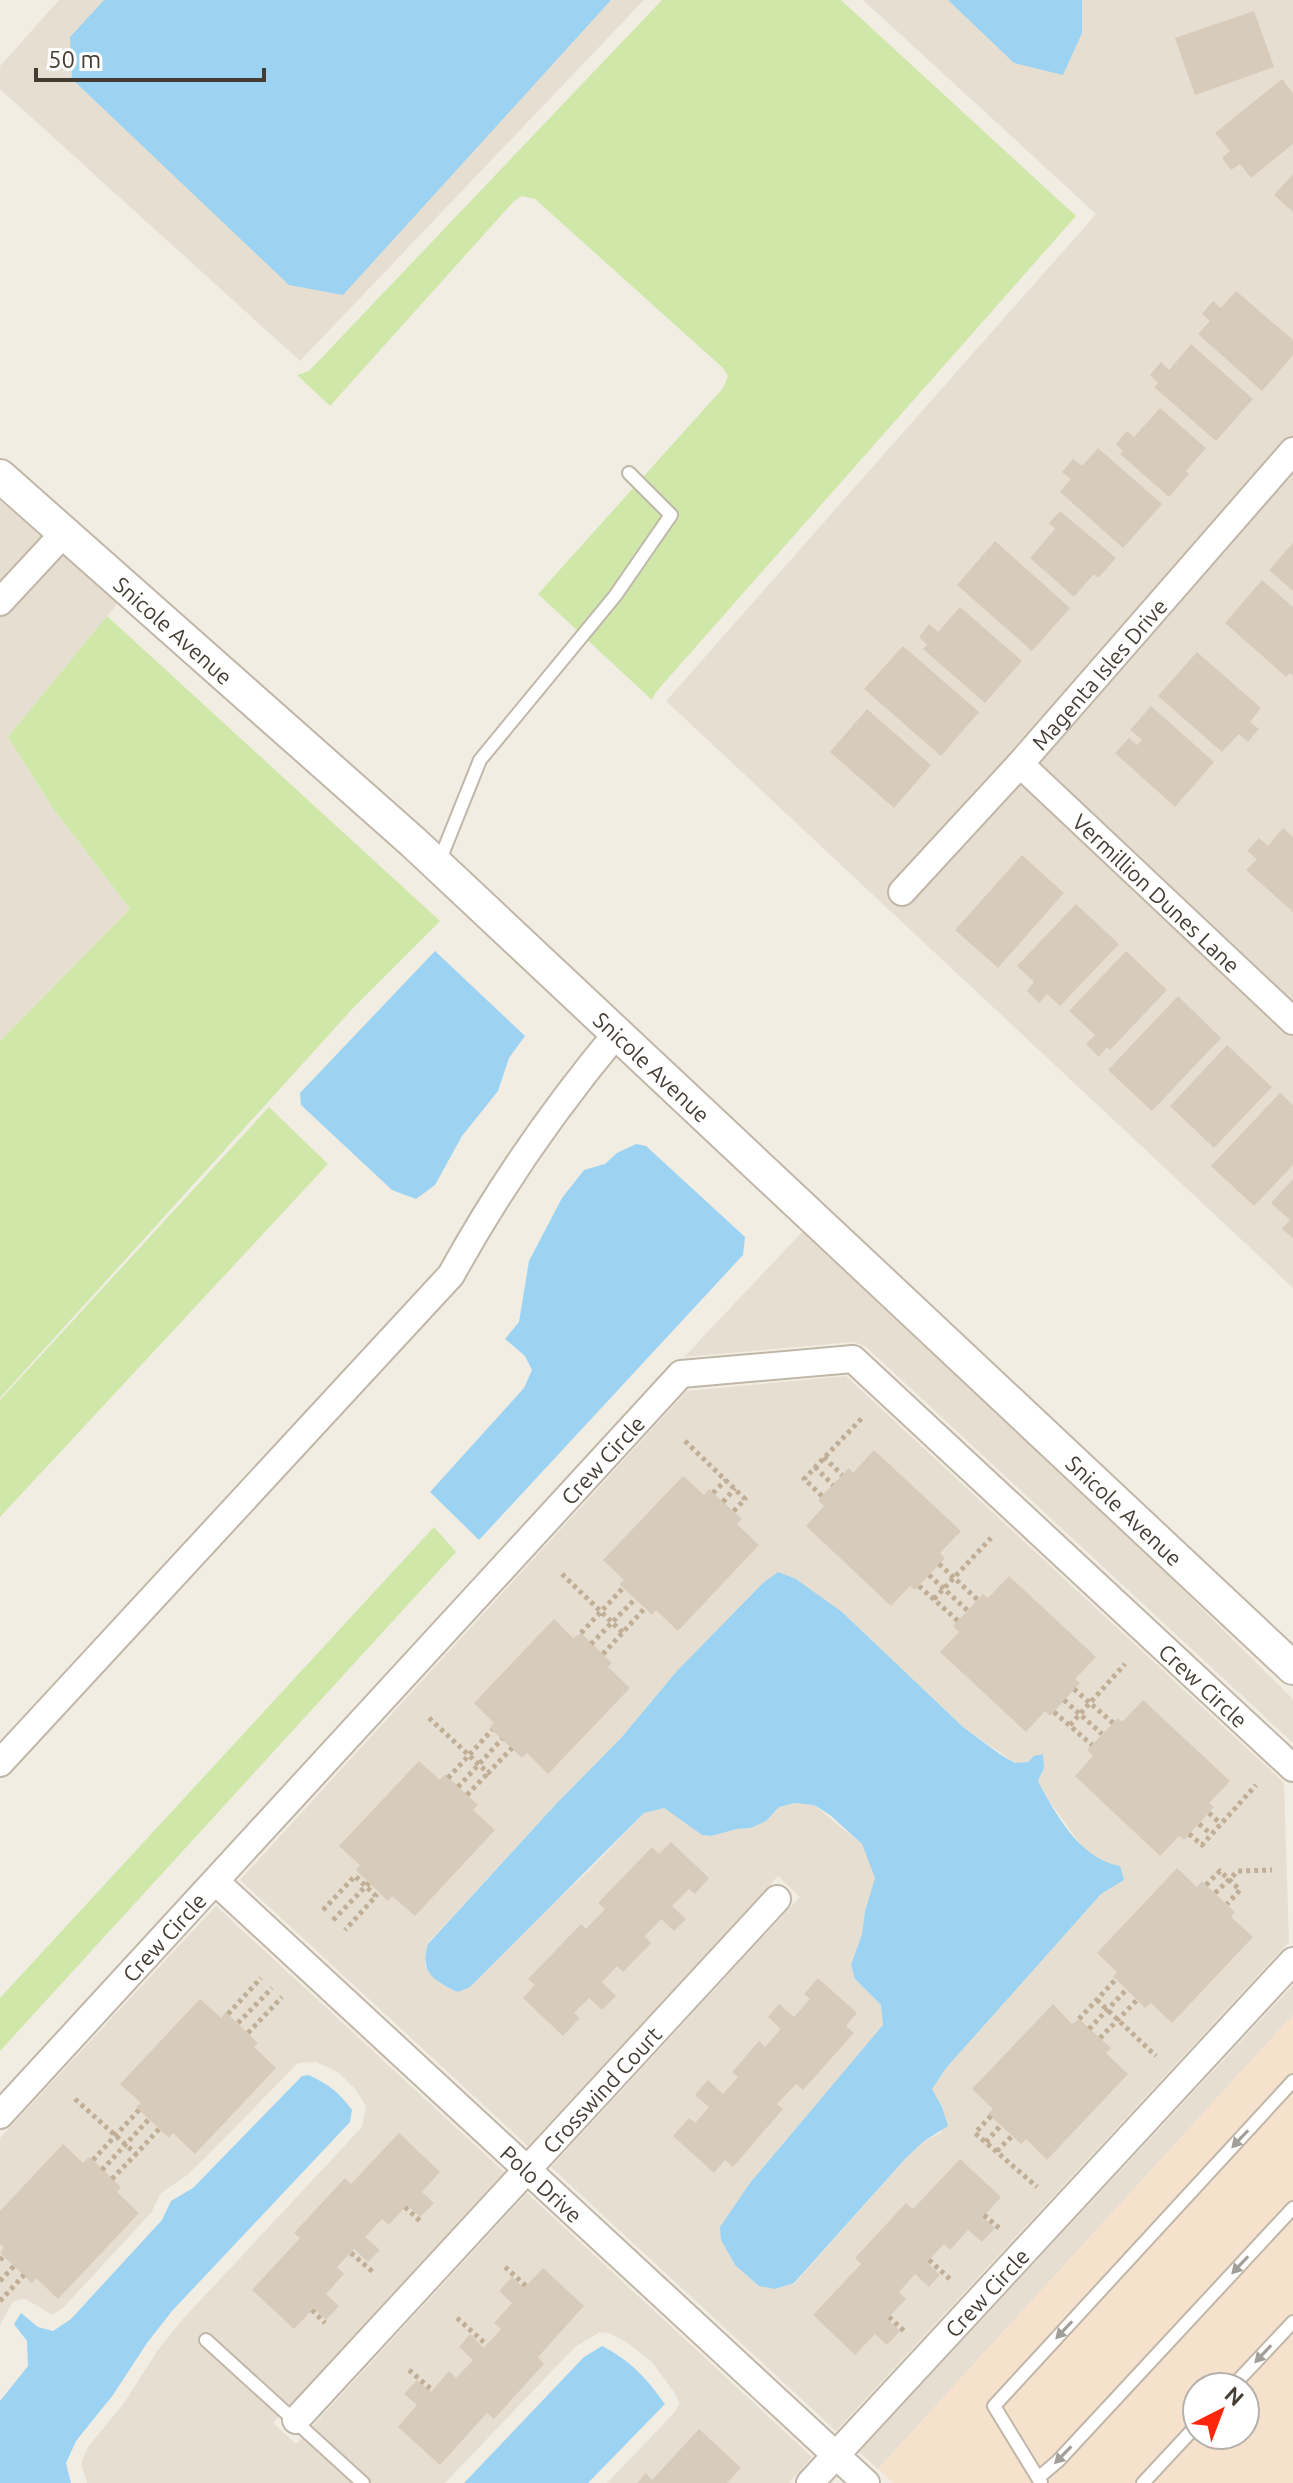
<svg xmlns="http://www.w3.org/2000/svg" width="1293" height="2483" font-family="Ubuntu,sans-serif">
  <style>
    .residential { fill: #e6dfd1; fill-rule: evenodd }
    .commercial { fill: #f6e2cc; fill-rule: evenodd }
    .green { fill: #cfe8aa }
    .water { fill: #9cd3f2 }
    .building { fill: #d7cbbb }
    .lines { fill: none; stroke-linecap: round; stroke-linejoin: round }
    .service-casing { stroke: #c1b7a8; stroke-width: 16 }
    .minor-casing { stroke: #c1b7a8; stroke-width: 30 }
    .tertiary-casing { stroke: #c1b7a8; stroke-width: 36 }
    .path { stroke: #c0af96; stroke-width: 5; stroke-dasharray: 4 4; stroke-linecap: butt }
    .service { stroke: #fff; stroke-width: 12 }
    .minor { stroke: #fff; stroke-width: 26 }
    .tertiary { stroke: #fff; stroke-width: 32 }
    .oneway { fill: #a29e99 }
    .labels { text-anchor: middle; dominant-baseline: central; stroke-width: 8; stroke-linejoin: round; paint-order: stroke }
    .street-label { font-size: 22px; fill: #443d33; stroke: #fff }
  </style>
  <rect width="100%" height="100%" fill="#f2ede3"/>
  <!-- residential -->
  <path class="residential" d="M 59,0 L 644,0 L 300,361 L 0,89 L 0,66 Z
    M 863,0 L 1293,0 L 1293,1288 L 666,701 L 1096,214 Z
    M 0,501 L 118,603 L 8,737 L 52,807 L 130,909 L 0,1041 Z
    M 802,1232 L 1169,1576 L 1293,1699 L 1293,1743 L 865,1346 L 853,1342 L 684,1357 Z
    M 846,1376 L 1284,1783 L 1289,1942 L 836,2431 L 551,2167 L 800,1897 L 778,1876 L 528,2146 L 240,1880 L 687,1391 ZM 842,1612 L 963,1727 L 1015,1763 L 1029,1762 L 1044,1768 L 1038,1781 L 1050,1802 L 1086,1852 L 1103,1863 L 1120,1867 L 1123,1880 L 1101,1894 L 946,2067 L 931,2089 L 942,2107 L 941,2133 L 924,2141 L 905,2159 L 794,2284 L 759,2286 L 735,2265 L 721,2240 L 750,2183 L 884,2025 L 881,2005 L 855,1979 L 851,1965 L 862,1934 L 865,1911 L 876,1878 L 862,1844 L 814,1805 L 795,1803 L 779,1807 L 766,1821 L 751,1828 L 737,1829 L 711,1836 L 702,1835 L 664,1808 L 644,1813 L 588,1872 L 547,1909 L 440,1984 L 425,1966 L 425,1955 L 428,1943 L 556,1804 L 621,1738 L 676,1672 Z
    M 216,1906 L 504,2172 L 273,2423 L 296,2444 L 527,2193 L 812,2457 L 789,2483 L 607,2483 L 676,2411 L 679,2403 L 676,2395 L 652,2362 L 626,2342 L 609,2333 L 600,2332 L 575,2347 L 445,2483 L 87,2483 L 81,2463 L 88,2447 L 124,2403 L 158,2350 L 182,2320 L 362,2127 L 366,2106 L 356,2090 L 338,2072 L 316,2062 L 298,2063 L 205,2158 L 186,2176 L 161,2193 L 151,2213 L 63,2308 L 52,2315 L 26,2299 L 17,2300 L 12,2303 L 0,2325 L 0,2138 Z
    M 1293,1985 L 1293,2015 L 878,2469 L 859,2452 Z"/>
  <!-- commercial -->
  <path class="commercial" d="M 1293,2015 L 1293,2483 L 893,2483 L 878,2469 ZM 1197,2387 L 1245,2387 L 1245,2435 L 1197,2435 Z"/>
  <!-- green -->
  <path class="green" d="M 662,0 L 841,0 L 1076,216 L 656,692 L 652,700 L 538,594 L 723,388 L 728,376 L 723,368 L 535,199 L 522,196 L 514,201 L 330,406 L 297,375 L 309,371 Z
    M 107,616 L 440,921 L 354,1007 L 0,1398 L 0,1041 L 130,909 L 52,807 L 8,737 Z
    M 269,1107 L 328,1164 L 0,1517 L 0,1400 Z
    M 434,1527 L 456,1552 L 0,2051 L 0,1998 Z"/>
  <!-- water -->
  <path class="water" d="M 104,0 L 611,0 L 343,295 L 289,285 L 72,79 L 70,37 Z
    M 948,0 L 1082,0 L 1082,33 L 1063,75 L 1014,63 Z
    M 435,951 L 525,1036 L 509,1058 L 498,1091 L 462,1136 L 435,1185 L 416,1199 L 392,1190 L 301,1105 L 300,1093 Z
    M 636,1144 L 646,1146 L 745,1237 L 743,1255 L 479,1540 L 430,1492 L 524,1388 L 532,1370 L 525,1356 L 505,1339 L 519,1322 L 529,1261 L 562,1198 L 584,1170 L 605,1164 L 617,1153 Z
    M 778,1572 L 796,1579 L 842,1612 L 963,1727 L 1001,1755 L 1015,1763 L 1028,1762 L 1034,1756 L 1043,1754 L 1044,1768 L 1038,1781 C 1056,1815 1080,1859 1120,1866 L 1124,1880 L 1101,1894 L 946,2068 L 932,2089 L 942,2107 L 948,2126 L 924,2141 L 905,2159 L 794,2283 L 775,2289 L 759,2286 L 735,2265 L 721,2240 L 720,2227 L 750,2183 L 883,2025 L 881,2005 L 855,1979 L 851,1965 L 862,1934 L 865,1911 L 875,1878 L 862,1844 L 830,1815 L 814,1805 L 795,1803 L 779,1807 L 766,1821 L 751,1828 L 737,1829 L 711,1836 L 702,1835 L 664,1808 L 644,1813 L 470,1987 L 458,1992 C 434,1981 419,1972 428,1944 L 556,1804 L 621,1738 L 676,1672 L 763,1583 Z
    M 309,2075 C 328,2084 340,2093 352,2110 L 350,2122 L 172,2311 L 147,2343 L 113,2395 L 76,2441 L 66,2463 L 71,2483 L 0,2483 L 0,2401 L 28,2366 L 27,2341 L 14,2324 L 21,2313 L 38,2327 L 53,2331 L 71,2319 L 162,2220 L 171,2201 L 193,2188 L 302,2076 Z
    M 602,2346 C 630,2360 647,2379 665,2404 L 588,2483 L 464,2483 L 584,2357 Z"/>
  <!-- building -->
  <path class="building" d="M 1254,11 L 1274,67 L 1195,95 L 1175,38 Z
    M 1282,79 L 1293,93 L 1293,144 L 1251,178 L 1240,164 L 1231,170 L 1222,158 L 1230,151 L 1215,133 Z
    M 1293,174 L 1293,212 L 1274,195 Z
    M 1236,291 L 1293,340 L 1293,355 L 1262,391 L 1198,334 L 1210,321 L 1202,314 L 1213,301 L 1221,308 Z
    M 1191,344 L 1253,399 L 1216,441 L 1154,387 L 1158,383 L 1150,375 L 1161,362 L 1169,370 Z
    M 1160,408 L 1206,448 L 1186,471 L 1189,474 L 1169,497 L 1120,454 L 1123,451 L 1116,444 L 1127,431 L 1134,437 Z
    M 1098,448 L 1162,504 L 1123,548 L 1060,492 L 1071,479 L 1062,472 L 1073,459 L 1082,466 Z
    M 1060,511 L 1116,558 L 1098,578 L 1094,574 L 1074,597 L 1030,558 L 1055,529 L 1049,523 Z
    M 995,541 L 1070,608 L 1032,651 L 957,585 Z
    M 1293,543 L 1293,591 L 1269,570 Z
    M 1262,580 L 1293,607 L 1293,676 L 1290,673 L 1286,677 L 1225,623 Z
    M 960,607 L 1022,661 L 985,703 L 923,649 L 927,645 L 919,637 L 929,624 L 938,632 Z
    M 903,646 L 979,712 L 941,756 L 864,689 Z
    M 1197,652 L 1261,708 L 1250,722 L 1259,729 L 1248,742 L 1239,734 L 1222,752 L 1158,696 Z
    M 1151,706 L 1214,762 L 1175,807 L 1115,753 L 1129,738 L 1137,745 L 1142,740 L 1130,730 Z
    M 867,709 L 931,765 L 894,808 L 830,752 Z
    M 1283,828 L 1293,837 L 1293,912 L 1246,870 L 1257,859 L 1247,851 L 1259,838 L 1268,846 Z
    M 1022,855 L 1064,893 L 998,968 L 955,930 Z
    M 1076,904 L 1119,944 L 1060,1006 L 1047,994 L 1039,1003 L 1027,991 L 1034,982 L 1017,966 Z
    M 1126,951 L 1167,990 L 1110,1050 L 1107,1047 L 1099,1057 L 1086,1044 L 1095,1035 L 1069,1011 Z
    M 1178,996 L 1221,1038 L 1152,1111 L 1108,1070 Z
    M 1227,1045 L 1272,1087 L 1214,1148 L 1170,1106 Z
    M 1280,1093 L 1293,1105 L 1293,1165 L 1254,1206 L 1211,1166 Z
    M 1293,1179 L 1293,1238 L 1282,1229 L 1290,1220 L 1271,1203 Z
    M 874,1450 L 961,1531 L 940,1553 L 945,1558 L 915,1590 L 910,1586 L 891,1606 L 806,1526 L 824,1506 L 818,1501 L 822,1496 L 849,1468 L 853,1473 Z
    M 683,1476 L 704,1495 L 709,1489 L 742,1519 L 737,1524 L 759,1545 L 678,1631 L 656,1610 L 652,1615 L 645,1608 L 619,1584 L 624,1580 L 603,1560 Z
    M 1009,1576 L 1096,1657 L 1075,1679 L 1080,1683 L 1050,1716 L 1045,1711 L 1026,1732 L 940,1652 L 959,1632 L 953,1626 L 983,1594 L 988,1598 Z
    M 554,1619 L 573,1638 L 581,1633 L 612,1663 L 608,1667 L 630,1688 L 548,1774 L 527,1753 L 522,1758 L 492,1730 L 490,1727 L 494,1723 L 474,1703 Z
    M 1143,1700 L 1230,1781 L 1209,1803 L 1214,1807 L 1184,1840 L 1179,1836 L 1160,1856 L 1075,1776 L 1093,1756 L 1087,1750 L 1092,1745 L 1118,1718 L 1122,1722 Z
    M 419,1761 L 440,1780 L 445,1774 L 478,1805 L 473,1810 L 495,1830 L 415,1916 L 392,1896 L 388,1901 L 369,1883 L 356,1870 L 360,1865 L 339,1846 Z
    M 671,1842 L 709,1878 L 695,1894 L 689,1889 L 672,1906 L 686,1919 L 674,1931 L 661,1919 L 645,1936 L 651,1943 L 623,1972 L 617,1966 L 602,1982 L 616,1996 L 602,2010 L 589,1998 L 574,2013 L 580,2018 L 563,2036 L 523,1998 L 535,1985 L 528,1979 L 581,1924 L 586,1929 L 605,1909 L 598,1903 L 652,1847 L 659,1854 Z
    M 1177,1868 L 1197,1887 L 1202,1881 L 1206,1885 L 1235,1912 L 1231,1917 L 1253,1937 L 1172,2023 L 1151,2003 L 1145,2008 L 1116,1979 L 1113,1977 L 1117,1972 L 1097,1953 Z
    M 818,1978 L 857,2013 L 846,2026 L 854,2033 L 803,2090 L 796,2084 L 777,2104 L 783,2109 L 733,2167 L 725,2160 L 714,2173 L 673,2136 L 689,2118 L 695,2123 L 709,2107 L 695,2095 L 708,2080 L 723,2094 L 738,2077 L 732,2072 L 759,2041 L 765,2047 L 781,2029 L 768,2017 L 779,2004 L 794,2017 L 810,1999 L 804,1994 Z
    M 200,1999 L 221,2018 L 226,2012 L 228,2014 L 258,2043 L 254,2047 L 276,2068 L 195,2154 L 173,2133 L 169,2138 L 139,2110 L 136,2107 L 141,2103 L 120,2084 Z
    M 1053,2004 L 1072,2024 L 1079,2019 L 1111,2048 L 1106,2053 L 1128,2074 L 1047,2160 L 1026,2139 L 1021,2144 L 988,2114 L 993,2109 L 972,2089 Z
    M 399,2133 L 440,2172 L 422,2192 L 434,2203 L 420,2217 L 407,2205 L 389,2225 L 382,2219 L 365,2237 L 380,2250 L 368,2262 L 354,2249 L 337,2267 L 344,2274 L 326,2294 L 339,2306 L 326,2320 L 314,2308 L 294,2329 L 252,2290 L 300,2238 L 294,2233 L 345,2178 L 351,2184 Z
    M 63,2144 L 83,2163 L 89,2157 L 93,2160 L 121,2187 L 117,2192 L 139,2213 L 58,2299 L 36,2278 L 32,2283 L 0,2253 L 4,2248 L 0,2244 L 0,2211 Z
    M 960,2159 L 1001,2197 L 983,2217 L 995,2228 L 982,2242 L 968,2230 L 950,2250 L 944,2244 L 927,2262 L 940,2275 L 929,2287 L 915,2274 L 899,2292 L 906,2299 L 887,2319 L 900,2331 L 887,2345 L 875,2334 L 855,2355 L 813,2315 L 861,2264 L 855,2258 L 906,2203 L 913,2209 Z
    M 543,2268 L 584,2306 L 538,2357 L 544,2364 L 494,2419 L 487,2413 L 440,2465 L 398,2427 L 417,2405 L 404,2394 L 417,2380 L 431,2392 L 449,2371 L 456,2378 L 473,2360 L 459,2347 L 470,2334 L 484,2348 L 501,2329 L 494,2323 L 512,2303 L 499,2291 L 512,2277 L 524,2288 Z
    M 699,2429 L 741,2468 L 727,2483 L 637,2483 L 646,2473 L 652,2480 Z"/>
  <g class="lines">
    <defs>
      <path id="service" d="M 439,862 L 480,760 L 615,596 L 671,515 L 629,473
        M 206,2340 L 363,2483
        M 1232,2387 L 1293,2322
        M 1038,2478 L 1058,2461 L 1293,2208
        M 1041,2483 L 994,2406 L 1293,2081
        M 1143,2483 L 1197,2425"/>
      <g id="minor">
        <path d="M 0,602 L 65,532"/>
        <path id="s1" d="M 1020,764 L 1293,1021"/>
        <path id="s2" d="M 902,892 L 1020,764 L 1293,451"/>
        <path d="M 0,1763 L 451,1275 C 500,1186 552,1111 617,1033"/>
        <path id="s3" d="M 216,1882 L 866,2483"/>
        <path id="s4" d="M 0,2115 L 681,1374 L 853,1359 L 1293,1768"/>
        <path id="s5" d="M 296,2420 L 777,1899"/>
        <path id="s6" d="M 810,2483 L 1293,1961"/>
      </g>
      <g id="tertiary">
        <path id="s7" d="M 0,476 L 413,842 L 1293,1668"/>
      </g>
    </defs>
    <!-- service casing -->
    <use href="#service" class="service-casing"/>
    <!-- minor casing -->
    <use href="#minor" class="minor-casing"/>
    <!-- tertiary casing -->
    <use href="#tertiary" class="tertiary-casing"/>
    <!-- path -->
    <path class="path" d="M 685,1441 L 745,1499 L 733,1512
      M 824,1457 L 842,1475
      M 815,1467 L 833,1485
      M 713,1493 L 726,1480
      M 822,1496 L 804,1479 L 862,1418
      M 723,1502 L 735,1488
      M 939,1564 L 978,1600
      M 562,1574 L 623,1633
      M 929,1575 L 968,1611
      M 919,1586 L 958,1621
      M 934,1599 L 991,1538
      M 581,1633 L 623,1588
      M 591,1644 L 635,1599
      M 603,1654 L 645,1608
      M 1074,1689 L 1113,1723
      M 1064,1700 L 1102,1734
      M 1054,1712 L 1092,1745
      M 429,1718 L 488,1773 L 512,1748
      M 1070,1725 L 1125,1664
      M 448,1778 L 492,1730
      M 458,1787 L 502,1739
      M 467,1795 L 488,1773
      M 1209,1813 L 1221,1824
      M 1199,1824 L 1211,1834
      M 1189,1834 L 1202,1845 L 1256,1785
      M 1206,1885 L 1220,1871 L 1240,1890 L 1227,1904
      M 1215,1893 L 1238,1871 L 1272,1870
      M 323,1910 L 355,1876 L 376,1896 L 345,1930
      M 333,1920 L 369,1883
      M 1097,2000 L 1156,2056
      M 228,2014 L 261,1978
      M 1079,2019 L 1116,1979
      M 238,2023 L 272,1988
      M 1089,2029 L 1127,1989
      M 248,2033 L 282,1997
      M 1100,2038 L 1137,2000
      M 75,2099 L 136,2154 L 159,2129
      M 991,2116 L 975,2133 L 1037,2187
      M 986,2142 L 1001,2125
      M 997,2151 L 1012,2136
      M 93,2160 L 139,2110
      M 102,2170 L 149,2119
      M 112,2179 L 136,2154
      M 405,2207 L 420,2221
      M 984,2215 L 999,2228
      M 351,2253 L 373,2272
      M 0,2260 L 4,2256
      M 929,2260 L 951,2280
      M 505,2267 L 526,2286
      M 0,2281 L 14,2266
      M 0,2301 L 24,2275
      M 312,2310 L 325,2323
      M 889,2317 L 904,2331
      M 457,2318 L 487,2345
      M 409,2370 L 432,2390"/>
    <!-- service -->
    <use href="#service" class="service"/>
    <!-- minor -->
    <use href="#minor" class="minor"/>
    <!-- tertiary -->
    <use href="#tertiary" class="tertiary"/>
  </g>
  <!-- one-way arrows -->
  <defs><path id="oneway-solid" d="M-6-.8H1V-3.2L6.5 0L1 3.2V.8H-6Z" transform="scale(2)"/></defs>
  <g class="oneway">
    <use href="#oneway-solid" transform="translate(1240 2139) rotate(133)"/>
    <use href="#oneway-solid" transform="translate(1240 2265) rotate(133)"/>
    <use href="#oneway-solid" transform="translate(1064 2330) rotate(133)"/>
    <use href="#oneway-solid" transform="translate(1263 2354) rotate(133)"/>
    <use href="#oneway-solid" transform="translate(1063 2455) rotate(134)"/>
  </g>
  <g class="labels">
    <!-- street labels -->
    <g class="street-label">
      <text stroke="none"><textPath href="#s7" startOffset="232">Snicole Avenue</textPath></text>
      <text stroke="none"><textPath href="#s2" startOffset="294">Magenta Isles Drive</textPath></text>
      <text stroke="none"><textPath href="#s1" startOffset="188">Vermillion Dunes Lane</textPath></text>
      <text stroke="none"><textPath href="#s7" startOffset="880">Snicole Avenue</textPath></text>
      <text stroke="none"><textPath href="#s4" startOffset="890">Crew Circle</textPath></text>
      <text stroke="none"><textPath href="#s7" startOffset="1528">Snicole Avenue</textPath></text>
      <text stroke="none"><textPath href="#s4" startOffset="1658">Crew Circle</textPath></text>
      <text stroke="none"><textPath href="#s4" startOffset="242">Crew Circle</textPath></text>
      <text stroke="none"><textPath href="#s5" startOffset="450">Crosswind Court</textPath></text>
      <text stroke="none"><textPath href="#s3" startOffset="444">Polo Drive</textPath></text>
      <text stroke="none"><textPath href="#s6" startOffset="260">Crew Circle</textPath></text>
    </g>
  </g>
  <!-- north arrow -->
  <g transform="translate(1221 2411) rotate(42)"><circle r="38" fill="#ffffff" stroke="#b4b1ad" stroke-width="2"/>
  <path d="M0-6L14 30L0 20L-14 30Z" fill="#ff260d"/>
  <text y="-12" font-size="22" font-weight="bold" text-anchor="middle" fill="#443d33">N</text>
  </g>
  <!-- scale -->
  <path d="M36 68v12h228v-12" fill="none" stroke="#443d33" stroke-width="4"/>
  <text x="48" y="68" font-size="24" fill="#443d33" stroke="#ffffff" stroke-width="6" paint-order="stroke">50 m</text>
</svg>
